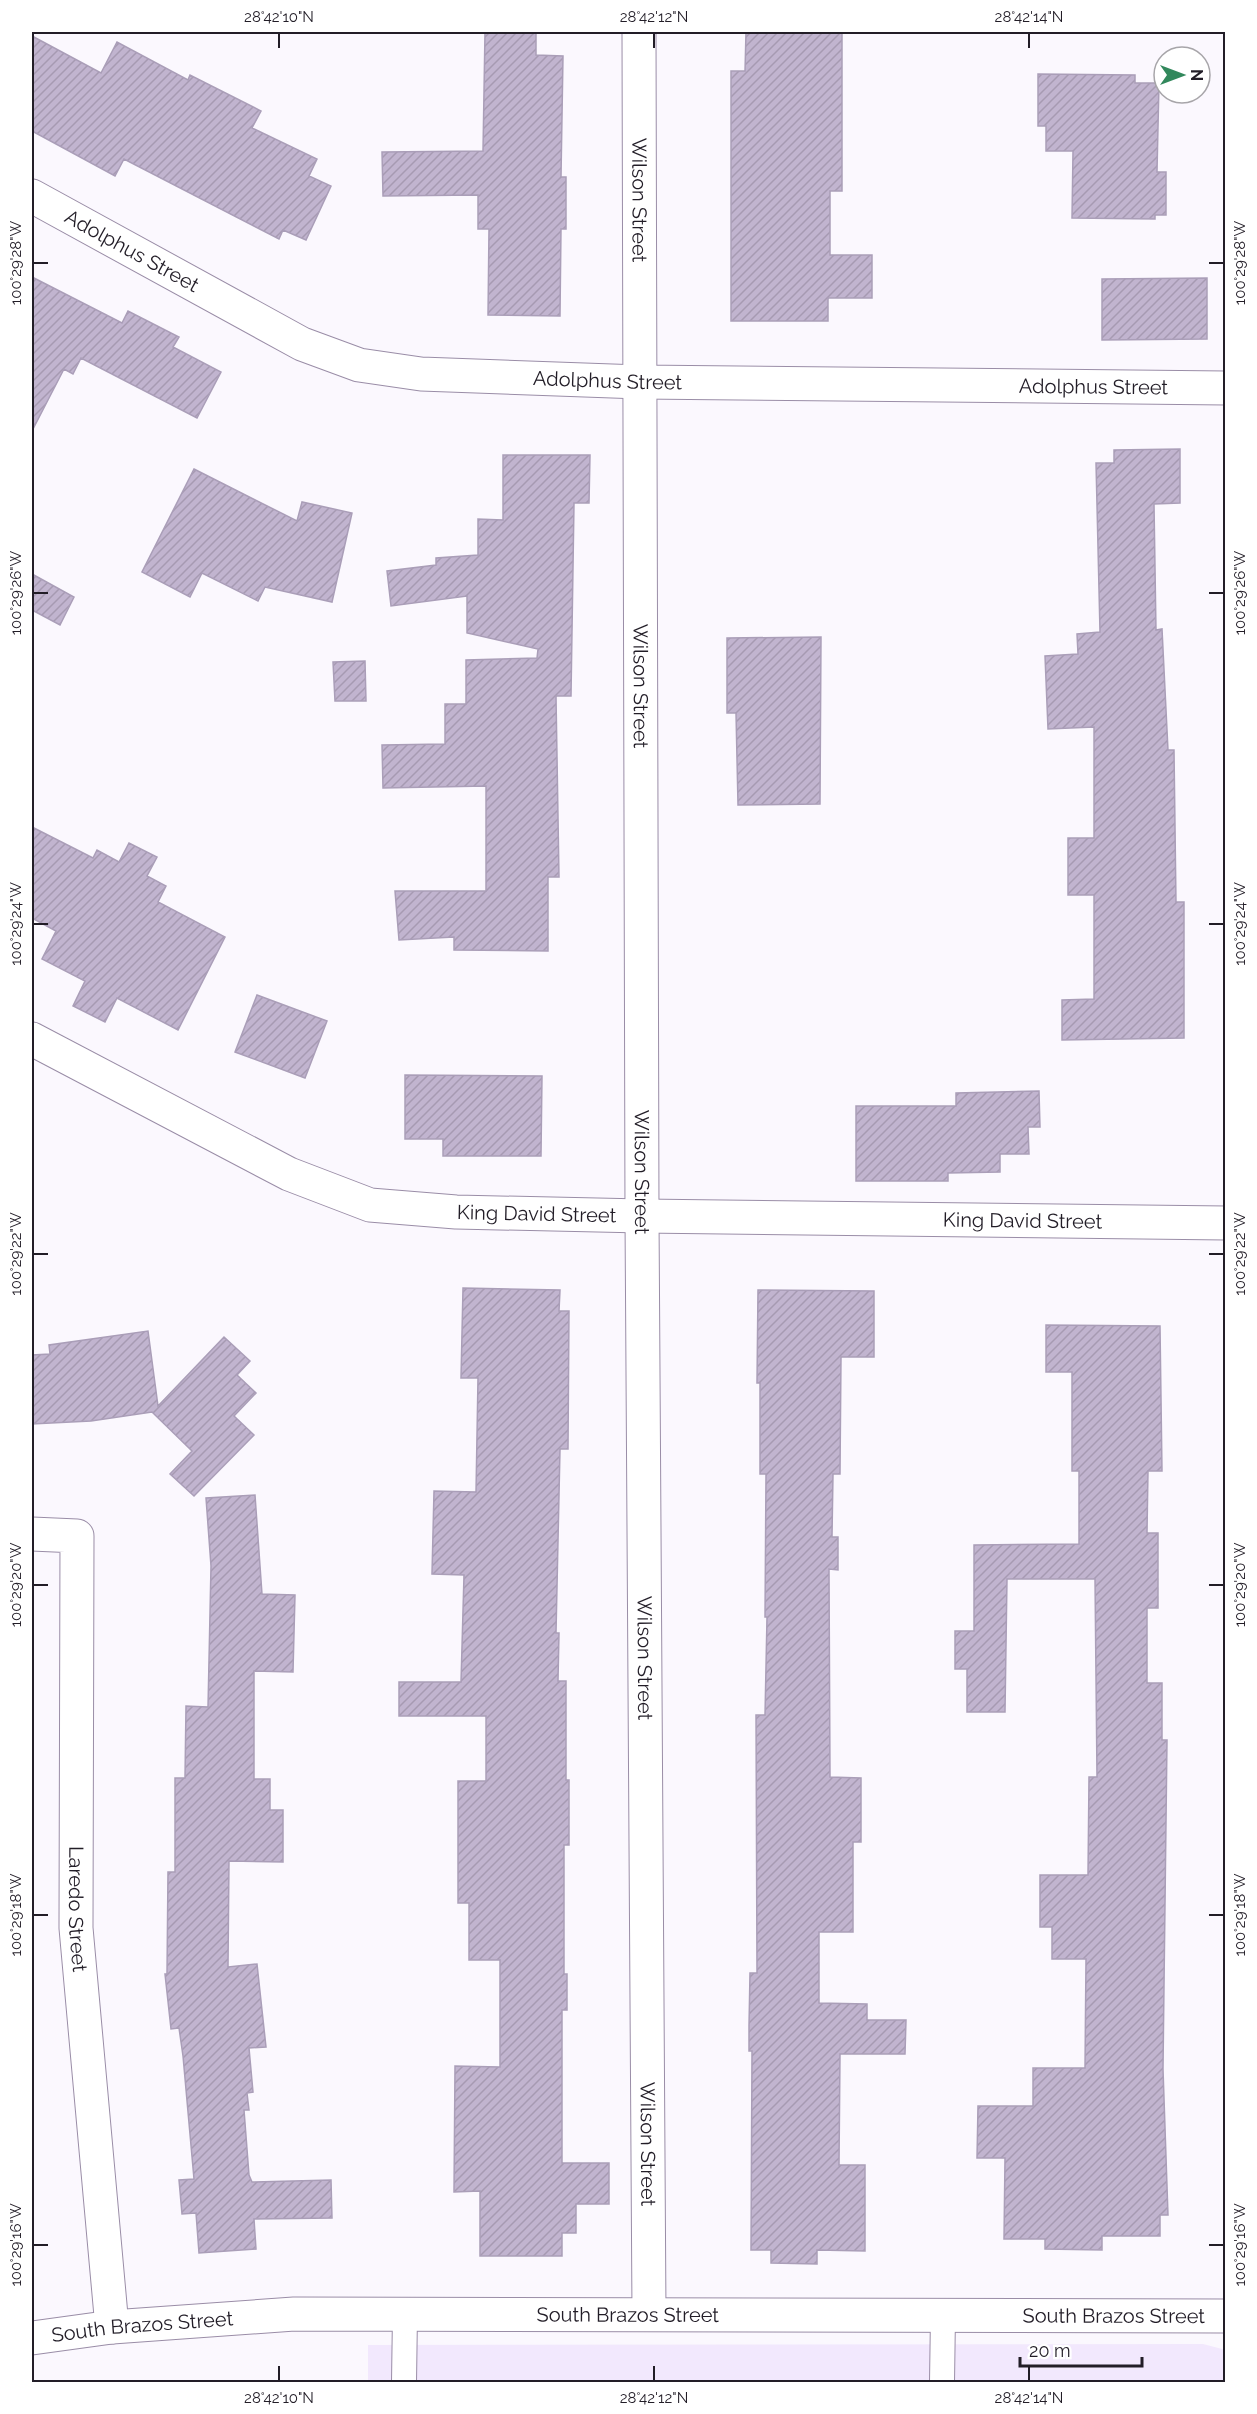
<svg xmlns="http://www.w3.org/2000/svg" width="1257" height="2414" font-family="Raleway,sans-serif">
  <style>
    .built { fill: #f2e8fd }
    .building { fill: url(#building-hatch); stroke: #aa9eb8; stroke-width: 1.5 }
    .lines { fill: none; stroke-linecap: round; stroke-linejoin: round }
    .service-casing { stroke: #9a8da7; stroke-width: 26 }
    .minor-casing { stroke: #9a8da7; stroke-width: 35 }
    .tertiary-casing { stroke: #9a8da7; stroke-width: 35 }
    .service { stroke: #fff; stroke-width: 24 }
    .minor { stroke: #fff; stroke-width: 33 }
    .tertiary { stroke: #fff; stroke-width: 33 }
    .ticks { fill: none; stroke: #221d27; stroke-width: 2 }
    .labels { text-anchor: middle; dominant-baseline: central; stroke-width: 5; stroke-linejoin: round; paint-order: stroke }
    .street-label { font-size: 20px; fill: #221d27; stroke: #fff }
    .neatline { fill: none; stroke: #221d27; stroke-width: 2 }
    .ticks-label { font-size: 15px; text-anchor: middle; fill: #221d27 }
  </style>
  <defs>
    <pattern id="building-hatch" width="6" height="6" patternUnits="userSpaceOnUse" patternTransform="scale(1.5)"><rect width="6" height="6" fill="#c1b4cf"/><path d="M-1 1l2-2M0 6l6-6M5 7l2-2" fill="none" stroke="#a69ab2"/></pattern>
  </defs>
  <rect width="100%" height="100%" fill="#fbf8fe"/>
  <!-- built -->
  <path class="built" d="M 1203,2344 L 1226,2350 L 1225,2382 L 368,2382 L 368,2345 Z"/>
  <!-- building -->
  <path class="building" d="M 485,32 L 536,32 L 536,55 L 563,56 L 561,177 L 566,177 L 566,229 L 561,229 L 560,316 L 488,315 L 489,229 L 478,229 L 478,195 L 383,196 L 382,152 L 483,151 Z
    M 746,32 L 842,32 L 842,191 L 830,191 L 830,255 L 872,255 L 872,298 L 828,298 L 828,321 L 731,321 L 731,71 L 745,71 Z
    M 32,36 L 101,73 L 117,42 L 188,80 L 190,75 L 261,111 L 252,128 L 317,159 L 309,176 L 331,186 L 306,240 L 283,230 L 279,239 L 124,159 L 115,176 L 32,131 Z
    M 1038,74 L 1135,75 L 1135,83 L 1159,83 L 1157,172 L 1166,172 L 1166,215 L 1155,215 L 1155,219 L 1072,218 L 1073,151 L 1046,151 L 1046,126 L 1038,126 Z
    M 32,277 L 122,323 L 128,311 L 179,337 L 173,347 L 221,372 L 197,418 L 81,358 L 73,374 L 64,369 L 32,431 Z
    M 1207,278 L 1207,339 L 1102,340 L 1102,279 Z
    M 1180,449 L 1180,503 L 1154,504 L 1156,630 L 1162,629 L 1168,750 L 1174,750 L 1176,902 L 1184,902 L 1184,1038 L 1062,1040 L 1062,1000 L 1094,999 L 1094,895 L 1068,895 L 1068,838 L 1094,838 L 1094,727 L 1048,729 L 1045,656 L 1078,654 L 1077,634 L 1100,632 L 1096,463 L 1114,463 L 1114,450 Z
    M 503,455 L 590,455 L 589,503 L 574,503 L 571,696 L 556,696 L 559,877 L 548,877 L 548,951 L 454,950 L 454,937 L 399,940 L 395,891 L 486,891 L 486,786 L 383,788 L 382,745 L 445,744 L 445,704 L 466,704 L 466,660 L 537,658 L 538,649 L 467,633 L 467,596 L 391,606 L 387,571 L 436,565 L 436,558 L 478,555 L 478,519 L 503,520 Z
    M 194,469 L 297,521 L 302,502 L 352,513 L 332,602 L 265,587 L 258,601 L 202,573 L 190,597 L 142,572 Z
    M 32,574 L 74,597 L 60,625 L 32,610 Z
    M 821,637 L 820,804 L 738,805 L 736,713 L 727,713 L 727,638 Z
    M 365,661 L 366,701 L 335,701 L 333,662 Z
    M 32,827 L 93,858 L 97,850 L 119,862 L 129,843 L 157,857 L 147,876 L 166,886 L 158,902 L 225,937 L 178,1030 L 117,998 L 105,1022 L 73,1006 L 85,981 L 42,959 L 56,931 L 32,918 Z
    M 257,995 L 327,1021 L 305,1078 L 235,1052 Z
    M 405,1075 L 542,1076 L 541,1156 L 443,1156 L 443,1139 L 405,1139 Z
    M 1039,1091 L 1040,1127 L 1028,1127 L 1029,1154 L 1000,1154 L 1000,1172 L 948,1173 L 948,1181 L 856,1181 L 856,1106 L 956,1106 L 956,1093 Z
    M 463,1288 L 560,1290 L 559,1311 L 569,1311 L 568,1449 L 560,1449 L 556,1633 L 559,1633 L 558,1681 L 566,1681 L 566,1780 L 569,1780 L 569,1845 L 564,1845 L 564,1974 L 567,1974 L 567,2010 L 562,2010 L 562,2163 L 609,2163 L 609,2204 L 576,2204 L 576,2233 L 562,2233 L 562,2256 L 480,2256 L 480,2191 L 454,2192 L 455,2066 L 500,2067 L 500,1960 L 469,1960 L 469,1903 L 458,1903 L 458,1781 L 486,1781 L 486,1716 L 399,1716 L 399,1682 L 461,1682 L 464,1575 L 432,1574 L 434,1491 L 476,1492 L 478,1378 L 461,1378 Z
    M 758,1290 L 874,1291 L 874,1357 L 841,1357 L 840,1474 L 833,1474 L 832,1537 L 838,1537 L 838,1570 L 829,1569 L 830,1777 L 861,1778 L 861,1842 L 853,1842 L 853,1932 L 819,1932 L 819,2003 L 867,2004 L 867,2020 L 906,2020 L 905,2054 L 840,2054 L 839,2165 L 865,2165 L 865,2251 L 817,2250 L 817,2264 L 771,2263 L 771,2250 L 751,2250 L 752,2051 L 749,2051 L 749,2026 L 750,1973 L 757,1973 L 756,1715 L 765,1715 L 767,1617 L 765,1617 L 766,1474 L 760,1474 L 760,1383 L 757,1383 Z
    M 1046,1325 L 1160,1326 L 1162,1471 L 1148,1471 L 1147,1533 L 1158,1533 L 1158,1608 L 1147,1608 L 1147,1683 L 1162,1683 L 1162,1740 L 1167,1740 L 1163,2069 L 1168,2215 L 1160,2215 L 1160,2236 L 1102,2236 L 1102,2250 L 1045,2249 L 1045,2239 L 1004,2239 L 1005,2158 L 977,2158 L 978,2106 L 1033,2106 L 1033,2068 L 1085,2068 L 1086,1959 L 1052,1959 L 1052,1927 L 1040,1927 L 1040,1875 L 1088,1875 L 1089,1777 L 1097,1777 L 1095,1579 L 1007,1579 L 1005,1712 L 967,1712 L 967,1669 L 955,1669 L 955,1631 L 974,1631 L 974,1545 L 1079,1544 L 1079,1471 L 1072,1471 L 1072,1372 L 1046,1372 Z
    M 148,1331 L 158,1406 L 224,1337 L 250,1361 L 237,1375 L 256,1393 L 234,1416 L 254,1435 L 194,1496 L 170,1474 L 192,1451 L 152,1412 L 91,1421 L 32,1424 L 32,1355 L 50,1354 L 49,1345 Z
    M 255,1495 L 262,1594 L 295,1595 L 293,1672 L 254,1671 L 254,1779 L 270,1779 L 270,1810 L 283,1810 L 283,1862 L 229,1861 L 228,1967 L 257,1964 L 266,2047 L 249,2048 L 253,2092 L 247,2093 L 249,2110 L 244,2110 L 249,2175 L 252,2182 L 331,2180 L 332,2218 L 254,2219 L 256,2249 L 199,2253 L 196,2213 L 182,2214 L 179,2180 L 194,2179 L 183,2056 L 179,2028 L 171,2029 L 165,1974 L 167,1974 L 168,1872 L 175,1872 L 175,1778 L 185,1778 L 186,1706 L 208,1707 L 211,1566 L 206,1498 Z"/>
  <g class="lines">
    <defs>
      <path id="service" d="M 404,2382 L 405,2314
        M 942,2382 L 943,2315"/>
      <g id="minor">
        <path id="s1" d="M 639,32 L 642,1216 L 649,2314"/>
        <path id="s2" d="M 32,1039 L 289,1174 L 370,1205 L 456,1212 L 642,1216 L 1226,1223"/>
        <path id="s3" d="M 32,1534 L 77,1536 L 76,1928 L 112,2327"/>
        <path id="s4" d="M 32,2338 L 112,2327 L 294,2314 L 1226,2316"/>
      </g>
      <g id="tertiary">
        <path id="s5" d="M 32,196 L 302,344 L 359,365 L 421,374 L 640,382 L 1226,388"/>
      </g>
    </defs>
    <!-- service casing -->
    <use href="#service" class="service-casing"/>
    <!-- minor casing -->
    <use href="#minor" class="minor-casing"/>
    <!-- tertiary casing -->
    <use href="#tertiary" class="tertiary-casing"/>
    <!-- service -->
    <use href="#service" class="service"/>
    <!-- minor -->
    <use href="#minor" class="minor"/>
    <!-- tertiary -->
    <use href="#tertiary" class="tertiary"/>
  </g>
  <!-- ticks -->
  <path class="ticks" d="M 279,33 L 279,48M 654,33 L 654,48M 1029,33 L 1029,48M 33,263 L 48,263M 1209,263 L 1224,263M 33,593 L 48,593M 1209,593 L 1224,593M 33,924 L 48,924M 1209,924 L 1224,924M 33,1254 L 48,1254M 1209,1254 L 1224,1254M 33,1585 L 48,1585M 1209,1585 L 1224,1585M 33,1915 L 48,1915M 1209,1915 L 1224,1915M 33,2245 L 48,2245M 1209,2245 L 1224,2245M 279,2366 L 279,2381M 654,2366 L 654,2381M 1029,2366 L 1029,2381"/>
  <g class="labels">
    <!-- street labels -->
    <g class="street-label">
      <text stroke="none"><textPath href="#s1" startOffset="168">Wilson Street</textPath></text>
      <text stroke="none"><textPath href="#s5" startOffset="114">Adolphus Street</textPath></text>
      <text stroke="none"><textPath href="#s5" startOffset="618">Adolphus Street</textPath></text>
      <text stroke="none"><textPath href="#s5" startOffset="1104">Adolphus Street</textPath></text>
      <text stroke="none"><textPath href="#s1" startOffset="654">Wilson Street</textPath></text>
      <text stroke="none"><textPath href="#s1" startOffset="1140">Wilson Street</textPath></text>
      <text stroke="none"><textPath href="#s2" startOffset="544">King David Street</textPath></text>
      <text stroke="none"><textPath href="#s2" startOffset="1030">King David Street</textPath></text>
      <text stroke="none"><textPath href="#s1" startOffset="1626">Wilson Street</textPath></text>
      <text stroke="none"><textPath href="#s3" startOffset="418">Laredo Street</textPath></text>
      <text stroke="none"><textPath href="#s1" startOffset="2112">Wilson Street</textPath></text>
      <text stroke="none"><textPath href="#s4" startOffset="597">South Brazos Street</textPath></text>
      <text stroke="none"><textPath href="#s4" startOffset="1083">South Brazos Street</textPath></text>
      <text stroke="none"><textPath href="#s4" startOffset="111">South Brazos Street</textPath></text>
    </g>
  </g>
  <!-- border -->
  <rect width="1257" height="2414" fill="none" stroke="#ffffff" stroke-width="66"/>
  <!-- north arrow -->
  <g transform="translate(1182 75) rotate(90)"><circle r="28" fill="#ffffff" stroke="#a7a5a9" stroke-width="1.5"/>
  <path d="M0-4.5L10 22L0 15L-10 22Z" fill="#32885c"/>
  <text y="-9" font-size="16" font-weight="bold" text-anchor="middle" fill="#221d27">N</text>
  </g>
  <!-- scale -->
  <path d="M1020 2357v9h122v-9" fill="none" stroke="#221d27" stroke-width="3"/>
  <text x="1029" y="2357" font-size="18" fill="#221d27" stroke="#ffffff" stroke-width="4.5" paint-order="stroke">20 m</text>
  <rect x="33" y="33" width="1191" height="2348" class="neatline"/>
  <g class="ticks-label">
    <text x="279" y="22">28°42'10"N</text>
    <text x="654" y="22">28°42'12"N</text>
    <text x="1029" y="22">28°42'14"N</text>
    <text transform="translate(1240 263) rotate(-90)" y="5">100°29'28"W</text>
    <text transform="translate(16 263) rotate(-90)" y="5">100°29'28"W</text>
    <text transform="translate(16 593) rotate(-90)" y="5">100°29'26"W</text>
    <text transform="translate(1240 593) rotate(-90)" y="5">100°29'26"W</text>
    <text transform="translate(1240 924) rotate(-90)" y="5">100°29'24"W</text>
    <text transform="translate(16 924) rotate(-90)" y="5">100°29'24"W</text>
    <text transform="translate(16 1254) rotate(-90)" y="5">100°29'22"W</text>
    <text transform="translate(1240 1254) rotate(-90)" y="5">100°29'22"W</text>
    <text transform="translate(1240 1585) rotate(-90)" y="5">100°29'20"W</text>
    <text transform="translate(16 1585) rotate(-90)" y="5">100°29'20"W</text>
    <text transform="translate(16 1915) rotate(-90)" y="5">100°29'18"W</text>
    <text transform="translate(1240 1915) rotate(-90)" y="5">100°29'18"W</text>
    <text transform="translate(16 2245) rotate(-90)" y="5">100°29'16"W</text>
    <text transform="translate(1240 2245) rotate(-90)" y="5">100°29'16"W</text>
    <text x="279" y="2403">28°42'10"N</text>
    <text x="654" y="2403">28°42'12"N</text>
    <text x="1029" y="2403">28°42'14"N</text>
  </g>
</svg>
